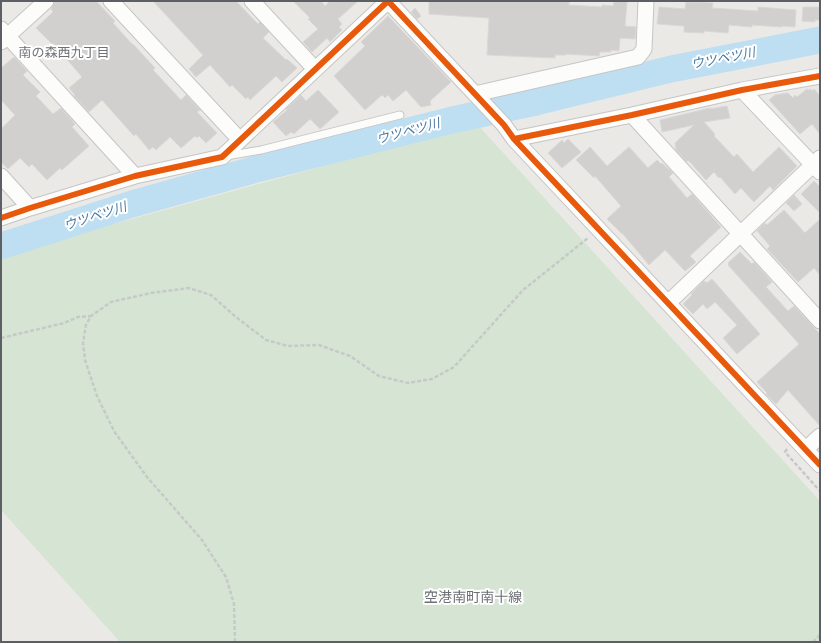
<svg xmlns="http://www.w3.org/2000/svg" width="821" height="643" font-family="Rubik,'Noto Sans JP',sans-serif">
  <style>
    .green { fill: #d6e5d3 }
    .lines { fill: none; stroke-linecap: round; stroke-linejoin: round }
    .river { stroke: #bedef2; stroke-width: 27 }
    .building { fill: #d1d0cf; stroke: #dad8d6 }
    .service-casing { stroke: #c5c5c6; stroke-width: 9 }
    .minor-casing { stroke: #c5c5c6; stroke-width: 17 }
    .path { stroke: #c5cac8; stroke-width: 2.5; stroke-dasharray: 4 2; stroke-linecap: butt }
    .service { stroke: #fcfcfb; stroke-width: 7 }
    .minor { stroke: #fcfcfb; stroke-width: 15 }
    .cycleway-casing { stroke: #fff; stroke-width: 8 }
    .cycleway { stroke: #e8590c; stroke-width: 6 }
    .labels { text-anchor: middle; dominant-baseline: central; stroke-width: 4; stroke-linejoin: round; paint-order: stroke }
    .neighbourhood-label { font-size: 13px; fill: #6d7175; stroke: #fff }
    .water-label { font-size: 13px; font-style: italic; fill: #46779f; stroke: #fff }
    .quarter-label { font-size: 14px; fill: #6d7175; stroke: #fff }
  </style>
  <rect width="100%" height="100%" fill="#ebe9e6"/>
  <!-- green -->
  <path class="green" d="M 477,124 L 820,501 L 820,642 L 120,642 L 1,510 L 1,255 Z"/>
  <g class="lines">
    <!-- river -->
    <path class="river" d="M 1,246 L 132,204 L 253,170 L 452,120 L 536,102 L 671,69 L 820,40"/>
  </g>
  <!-- building -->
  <path class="building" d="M 55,1 L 96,1 L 115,21 L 113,23 L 132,44 L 133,44 L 155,68 L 153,70 L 181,100 L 186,95 L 200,110 L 197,112 L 217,133 L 206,143 L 199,136 L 197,138 L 195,136 L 181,148 L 170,137 L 156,150 L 153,147 L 149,150 L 136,134 L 134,136 L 102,100 L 89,112 L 74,96 L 75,95 L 69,88 L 82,77 L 53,43 L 52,44 L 36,28 L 53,12 L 51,9 L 54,4 Z
    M 153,1 L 236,1 L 258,24 L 260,22 L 269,32 L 263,38 L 286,60 L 287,59 L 297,68 L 282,82 L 276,76 L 250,100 L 248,97 L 246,99 L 232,85 L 230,87 L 210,65 L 196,77 L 189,69 L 203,55 Z
    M 293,1 L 321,1 L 325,6 L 330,1 L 358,1 L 338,19 L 342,24 L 339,27 L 342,30 L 330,42 L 327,38 L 312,52 L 303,42 L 318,29 L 308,19 L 310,18 Z
    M 429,1 L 569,1 L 569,5 L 602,7 L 602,5 L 613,6 L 614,1 L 627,1 L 625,26 L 636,27 L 635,39 L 620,38 L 619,51 L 611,50 L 611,52 L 600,52 L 599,56 L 566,54 L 566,55 L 555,55 L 555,58 L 487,55 L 489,18 L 429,14 Z
    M 686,2 L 713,3 L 712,8 L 758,11 L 758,7 L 796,10 L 795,27 L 782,26 L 782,27 L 752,25 L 752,27 L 729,25 L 728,33 L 704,31 L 704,33 L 684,32 L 684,26 L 657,24 L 659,7 L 685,9 Z
    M 803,7 L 820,7 L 820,20 L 815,20 L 815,22 L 802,21 Z
    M 415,8 L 421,16 L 417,19 L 411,12 Z
    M 388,16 L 451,82 L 430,101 L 431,105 L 421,107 L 406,90 L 393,101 L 388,95 L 385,98 L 382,95 L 365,110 L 334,76 L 365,46 L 361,42 Z
    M 14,57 L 27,71 L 23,75 L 40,92 L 36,96 L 53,114 L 61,108 L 75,124 L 72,127 L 89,146 L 62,170 L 60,168 L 47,180 L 32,164 L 29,167 L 20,158 L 8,169 L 1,162 L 1,129 L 15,115 L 1,100 L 1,68 Z
    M 807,89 L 809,90 L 811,89 L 812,91 L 814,89 L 820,96 L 820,134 L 812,124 L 800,134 L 769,100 L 775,95 L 788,93 L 793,98 L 795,95 L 797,97 Z
    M 318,90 L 339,112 L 320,129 L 310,119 L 294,134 L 291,132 L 286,136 L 273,122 L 287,110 L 286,109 L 301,95 L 306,101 Z
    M 727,106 L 730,118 L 704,122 L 715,134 L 714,136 L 734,157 L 737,154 L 753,172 L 779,147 L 797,166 L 773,190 L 770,186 L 754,202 L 741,188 L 735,194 L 720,177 L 719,178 L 714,172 L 706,180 L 689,161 L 686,161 L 676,150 L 675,143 L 694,125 L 662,132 L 660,120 L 710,108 L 710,109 Z
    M 568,139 L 581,152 L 562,168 L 548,153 L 562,140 L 564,143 Z
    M 590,147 L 607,166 L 629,147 L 648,168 L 657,160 L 661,164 L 662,163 L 673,173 L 669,177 L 687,198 L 692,194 L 721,227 L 690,256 L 696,262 L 685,271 L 665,250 L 649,265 L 622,233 L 622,234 L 607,219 L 621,206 L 595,176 L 594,178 L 576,160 Z
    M 814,181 L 820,187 L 820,213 L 801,194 Z
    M 794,195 L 802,204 L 794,211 L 786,203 Z
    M 784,210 L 805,233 L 820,219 L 820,275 L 814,268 L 798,282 L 767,249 L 770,246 L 757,231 L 765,223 L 767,225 Z
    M 740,252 L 752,264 L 754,262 L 772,282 L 766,287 L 788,311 L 794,306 L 820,334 L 820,426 L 788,390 L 776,404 L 766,394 L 767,393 L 757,382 L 799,344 L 728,265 L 729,264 L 728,263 Z
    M 712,279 L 760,334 L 737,354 L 723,338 L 737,325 L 715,302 L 707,309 L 703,304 L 693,314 L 683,304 L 692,295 L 691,294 L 704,281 L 707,283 Z"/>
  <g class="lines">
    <defs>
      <path id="service" d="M 226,156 L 261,150 L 400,115"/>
      <path id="minor" d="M 111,1 L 240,140
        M 252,1 L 315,69
        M 388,1 L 504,125 L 514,139 L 820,465
        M 1,29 L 135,176
        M 1,42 L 46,1
        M 742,90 L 820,172
        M 475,94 L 638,57 L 644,49 L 646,1
        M 632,115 L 820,321
        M 514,139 L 632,115 L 742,90 L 820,76
        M 1,176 L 30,208
        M 1,218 L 30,208 L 135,176 L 222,157 L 388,1
        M 668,303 L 820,158
        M 806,449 L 820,436"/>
    </defs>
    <!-- service casing -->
    <use href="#service" class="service-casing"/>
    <!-- minor casing -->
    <use href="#minor" class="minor-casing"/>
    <!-- path -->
    <path class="path" d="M 1,338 L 64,323 L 78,317 L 91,316
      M 787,449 L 785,452 L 820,491
      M 235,642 L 234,604 L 226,577 L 202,540 L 147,477 L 114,431 L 97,396 L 85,360 L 83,343 L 86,325 L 91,316 L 111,302 L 151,293 L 189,288 L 211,295 L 236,317 L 266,340 L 288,346 L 319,345 L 350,356 L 379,376 L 408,383 L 432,379 L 454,367 L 523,290 L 588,238
      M 813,642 L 820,635"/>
    <!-- service -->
    <use href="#service" class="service"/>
    <!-- minor -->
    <use href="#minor" class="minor"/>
    <defs>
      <path id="cycleway" d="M 388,1 L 504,125 L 514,139 L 820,465
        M 514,139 L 632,115 L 742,90 L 820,76
        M 1,218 L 30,208 L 135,176 L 222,157 L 388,1"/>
    </defs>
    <!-- cycleway casing -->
    <use href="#cycleway" class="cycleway-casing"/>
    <!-- cycleway -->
    <use href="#cycleway" class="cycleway"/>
  </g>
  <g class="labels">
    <!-- neighbourhood labels -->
    <g class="neighbourhood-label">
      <text x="64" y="52">南の森西九丁目</text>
    </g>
    <!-- water labels -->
    <g class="water-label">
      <text transform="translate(723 58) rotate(-11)">ウツベツ川</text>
      <text transform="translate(408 131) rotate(-15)">ウツベツ川</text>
      <text transform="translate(95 216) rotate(-18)">ウツベツ川</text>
    </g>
    <!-- quarter labels -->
    <g class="quarter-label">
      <text x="473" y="597">空港南町南十線</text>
    </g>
  </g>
  <!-- border -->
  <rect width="821" height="643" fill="none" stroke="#5c5f63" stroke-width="4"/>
</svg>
